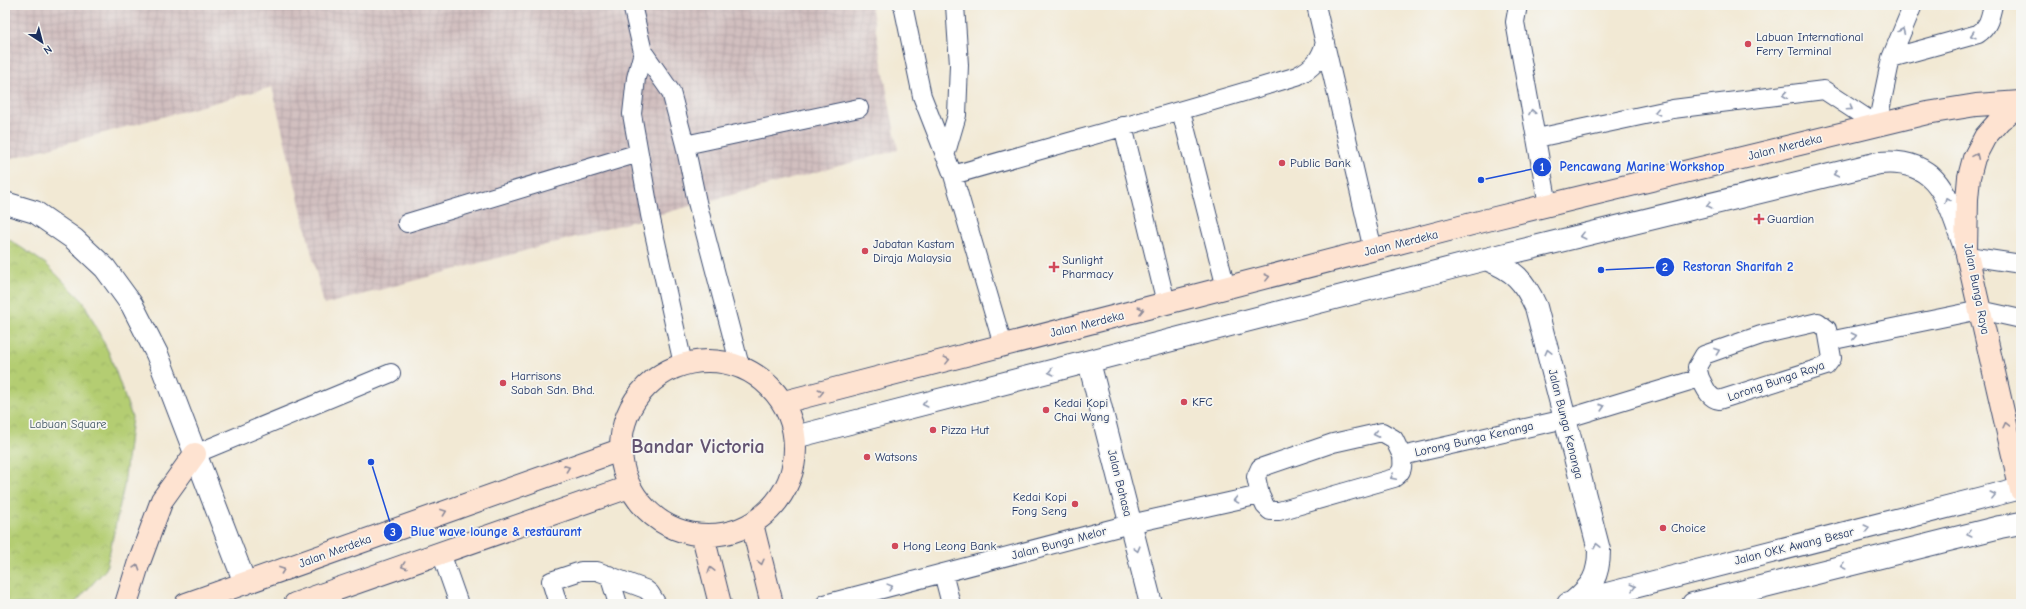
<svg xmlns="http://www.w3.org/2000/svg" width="2026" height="609" font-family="'Comic Neue',sans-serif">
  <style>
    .industrial { fill: url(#industrial-grid) }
    .park { fill: url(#park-crowns); stroke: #687e68 }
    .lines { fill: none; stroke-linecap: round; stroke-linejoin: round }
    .lane-casing { stroke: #3b4b70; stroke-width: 20 }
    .street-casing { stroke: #3b4b70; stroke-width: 24 }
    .secondary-casing { stroke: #3b4b70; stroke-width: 24 }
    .lane { stroke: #fff; stroke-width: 18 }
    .street { stroke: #fff; stroke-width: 22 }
    .secondary { stroke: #fee3d1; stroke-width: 22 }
    .oneway { stroke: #8d97ae }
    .oneway2 { stroke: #8c8998 }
    .poi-dot { fill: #d1495b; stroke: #f6f6f2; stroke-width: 1.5 }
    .labels { text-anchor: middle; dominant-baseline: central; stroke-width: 3.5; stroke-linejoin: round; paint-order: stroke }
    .poi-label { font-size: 12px; fill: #1b2f5e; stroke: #f6f6f2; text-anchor: start }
    .street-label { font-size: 12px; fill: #1b2f5e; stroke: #f6f6f2 }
    .park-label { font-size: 12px; fill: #415663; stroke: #f6f6f2 }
    .town-label { font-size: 20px; font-weight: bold; fill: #635472; stroke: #f6f6f2 }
    .leader { fill: none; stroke: #1d4ed8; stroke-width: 1.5 }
    .callout-dot { fill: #1d4ed8; stroke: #f6f6f2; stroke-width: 1.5 }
    .mark-label { font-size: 12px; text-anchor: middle; font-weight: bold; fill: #fff }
    .callout-label { font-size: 13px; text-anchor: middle; font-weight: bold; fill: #1d4ed8; stroke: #f6f6f2; stroke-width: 3.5; stroke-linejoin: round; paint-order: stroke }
  </style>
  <defs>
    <pattern id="industrial-grid" width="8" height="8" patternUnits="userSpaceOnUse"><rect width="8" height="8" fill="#d1bfbf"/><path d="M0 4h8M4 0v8" fill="none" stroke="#b3a4a7"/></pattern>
    <pattern id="park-crowns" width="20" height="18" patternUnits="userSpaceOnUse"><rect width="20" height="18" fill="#b4cd72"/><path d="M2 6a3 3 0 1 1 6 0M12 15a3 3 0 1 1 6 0" fill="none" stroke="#9ab065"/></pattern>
  </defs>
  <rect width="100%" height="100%" fill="#f6f6f2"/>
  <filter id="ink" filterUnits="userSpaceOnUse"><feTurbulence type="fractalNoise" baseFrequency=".025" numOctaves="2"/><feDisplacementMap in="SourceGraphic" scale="8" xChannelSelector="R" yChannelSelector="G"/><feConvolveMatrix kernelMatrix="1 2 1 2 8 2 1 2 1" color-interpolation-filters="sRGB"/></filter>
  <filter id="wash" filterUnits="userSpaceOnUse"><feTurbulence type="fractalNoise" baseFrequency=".012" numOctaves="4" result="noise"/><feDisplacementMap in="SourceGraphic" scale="16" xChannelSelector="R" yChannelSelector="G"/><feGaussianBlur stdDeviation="0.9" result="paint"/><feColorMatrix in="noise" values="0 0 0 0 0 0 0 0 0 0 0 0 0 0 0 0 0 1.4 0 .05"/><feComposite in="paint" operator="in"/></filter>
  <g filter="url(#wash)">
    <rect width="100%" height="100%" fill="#f2e9d4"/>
    <!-- industrial -->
    <path class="industrial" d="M 5,5 L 871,5 L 898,150 L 324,305 L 272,87 L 5,160 Z"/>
    <!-- park -->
    <path class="park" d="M 5,237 L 46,264 L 83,301 L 109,353 L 132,417 L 124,486 L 106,569 L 74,604 L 5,604 Z"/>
  </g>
  <g filter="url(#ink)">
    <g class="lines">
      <defs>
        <path id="lane" d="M 632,5 L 643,52 L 671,92 L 685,145 L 697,202 L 740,366
          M 903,5 L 922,96 L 953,175 L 1003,345
          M 1316,5 L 1373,250
          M 1518,5 L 1515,22 L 1548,205
          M 643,52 L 636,78 L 632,114 L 650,215 L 683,364
          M 1891,58 L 1978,34 C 1989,27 1990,17 1993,5
          M 1181,111 L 1226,288
          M 1123,126 L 1166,303
          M 1537,138 L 1673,109 L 1824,90 L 1877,125 L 1891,58 L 1913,5
          M 685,145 L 859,108
          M 945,156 L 957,115 L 959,65 L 955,5
          M 953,175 C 1067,142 1183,111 1297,76 C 1313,68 1321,59 1325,42
          M 407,223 L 639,153
          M 1968,256 L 2021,264
          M 1700,378 L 1697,367 L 1704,355 L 1761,335 L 1818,322 L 1827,329 L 1829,341
          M 195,454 L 391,373
          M 1260,495 L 1256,477 L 1260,468 L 1333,443 L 1382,432 L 1394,439 L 1402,456
          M 441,553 L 459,604
          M 943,573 L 951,604
          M 609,575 L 618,604
          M 558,604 L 551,581 L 581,571 L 597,571 L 645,589 L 650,593 L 657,604
          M 825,604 L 1130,524 L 1260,495 L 1265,506 L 1270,511 L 1279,511 L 1394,478 C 1403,472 1403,467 1402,456 L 1565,419 L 1700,378 C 1705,387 1708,398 1719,400 L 1826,366 L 1832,358 L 1829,341 L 1980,310 L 2021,319"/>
        <path id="street" d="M 5,203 L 35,212 L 74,239 L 105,268 L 132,305 L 157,354 L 245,583
          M 1486,259 C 1514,270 1524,280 1536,307 L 1599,550 C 1599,577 1592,586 1572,603
          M 1089,362 L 1151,604
          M 795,437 L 1486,259 L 1879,163 C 1942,157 1948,203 1966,250
          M 1568,604 L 2021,488
          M 1693,604 L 2000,527 L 2021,523"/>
        <path id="secondary" d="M 2021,104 L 2000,120 L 1985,137 L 1974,158 L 1969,177 L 1967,199 L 1966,250 L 2021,490
          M621 448a87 87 0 1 1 174 0a87 87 0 1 1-174 0Z
          M 784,402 L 1491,219 L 1927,113 L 1976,105 L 2021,102
          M 752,524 L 772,604
          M 703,536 L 720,604
          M 126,604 L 138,565 L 162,500 L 195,454
          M 186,604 L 620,450
          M 295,604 L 629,487"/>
      </defs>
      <!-- lane casing -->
      <use href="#lane" class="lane-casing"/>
      <!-- street casing -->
      <use href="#street" class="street-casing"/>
      <!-- secondary casing -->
      <use href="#secondary" class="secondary-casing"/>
      <!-- lane -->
      <use href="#lane" class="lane"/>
      <!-- street -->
      <use href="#street" class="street"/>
      <!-- secondary -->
      <use href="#secondary" class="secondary"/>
    </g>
    <!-- one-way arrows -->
    <defs><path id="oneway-chevron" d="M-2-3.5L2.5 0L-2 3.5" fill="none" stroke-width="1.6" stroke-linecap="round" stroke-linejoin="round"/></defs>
    <g class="oneway">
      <use href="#oneway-chevron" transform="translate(1902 31) rotate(-67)"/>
      <use href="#oneway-chevron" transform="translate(1973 35) rotate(163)"/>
      <use href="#oneway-chevron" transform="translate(1785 95) rotate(173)"/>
      <use href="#oneway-chevron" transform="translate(1850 108) rotate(34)"/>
      <use href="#oneway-chevron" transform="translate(1532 112) rotate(-100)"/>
      <use href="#oneway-chevron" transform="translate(1657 112) rotate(168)"/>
      <use href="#oneway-chevron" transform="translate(1836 174) rotate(166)"/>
      <use href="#oneway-chevron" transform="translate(1947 200) rotate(-113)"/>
      <use href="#oneway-chevron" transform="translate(1709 205) rotate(166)"/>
      <use href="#oneway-chevron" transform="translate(1583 236) rotate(166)"/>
      <use href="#oneway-chevron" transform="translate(1854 336) rotate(-12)"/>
      <use href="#oneway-chevron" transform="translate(1717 351) rotate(-20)"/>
      <use href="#oneway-chevron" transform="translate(1548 352) rotate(-104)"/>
      <use href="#oneway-chevron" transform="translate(1051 372) rotate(166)"/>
      <use href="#oneway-chevron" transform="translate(925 404) rotate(166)"/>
      <use href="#oneway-chevron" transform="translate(1602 407) rotate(-17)"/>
      <use href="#oneway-chevron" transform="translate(1376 434) rotate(169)"/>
      <use href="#oneway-chevron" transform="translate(1393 477) rotate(154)"/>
      <use href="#oneway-chevron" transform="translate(1993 495) rotate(-14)"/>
      <use href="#oneway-chevron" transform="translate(1236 500) rotate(167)"/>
      <use href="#oneway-chevron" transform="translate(1867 528) rotate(-14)"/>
      <use href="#oneway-chevron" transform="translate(1969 534) rotate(166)"/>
      <use href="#oneway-chevron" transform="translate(1597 546) rotate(-102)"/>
      <use href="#oneway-chevron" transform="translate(1137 549) rotate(75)"/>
      <use href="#oneway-chevron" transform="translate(1843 566) rotate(166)"/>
      <use href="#oneway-chevron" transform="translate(890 587) rotate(-15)"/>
      <use href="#oneway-chevron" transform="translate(1633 587) rotate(-14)"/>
    </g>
    <g class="oneway2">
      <use href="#oneway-chevron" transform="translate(1976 156) rotate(-66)"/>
      <use href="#oneway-chevron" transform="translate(1267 277) rotate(-14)"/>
      <use href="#oneway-chevron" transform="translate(1141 310) rotate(-14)"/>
      <use href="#oneway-chevron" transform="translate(947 360) rotate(-14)"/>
      <use href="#oneway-chevron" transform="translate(821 392) rotate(-14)"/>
      <use href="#oneway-chevron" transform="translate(2006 425) rotate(-103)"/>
      <use href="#oneway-chevron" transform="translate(567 468) rotate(-20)"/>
      <use href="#oneway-chevron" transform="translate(444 512) rotate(-20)"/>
      <use href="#oneway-chevron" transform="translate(761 562) rotate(76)"/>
      <use href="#oneway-chevron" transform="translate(404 566) rotate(161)"/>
      <use href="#oneway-chevron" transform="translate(137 567) rotate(-72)"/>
      <use href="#oneway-chevron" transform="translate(282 570) rotate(-20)"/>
      <use href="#oneway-chevron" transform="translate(711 570) rotate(-104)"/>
    </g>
  </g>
  <!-- markers -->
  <g class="poi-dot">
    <circle cx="1748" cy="44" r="4"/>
    <circle cx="1282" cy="163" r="4"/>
    <path d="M1757 213h4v4h4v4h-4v4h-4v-4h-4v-4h4z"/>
    <circle cx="865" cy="251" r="4"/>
    <path d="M1052 261h4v4h4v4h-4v4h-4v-4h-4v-4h4z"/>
    <circle cx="503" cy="383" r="4"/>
    <circle cx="1184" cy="402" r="4"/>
    <circle cx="1046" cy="410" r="4"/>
    <circle cx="933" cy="430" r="4"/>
    <circle cx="867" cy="457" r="4"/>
    <circle cx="1075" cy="504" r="4"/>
    <circle cx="1663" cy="528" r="4"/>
    <circle cx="895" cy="546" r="4"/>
  </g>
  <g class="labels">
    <!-- poi labels -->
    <g class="poi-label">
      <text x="1756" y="37">Labuan International<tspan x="1756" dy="14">Ferry Terminal</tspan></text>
      <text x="1290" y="163">Public Bank</text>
      <text x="1767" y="219">Guardian</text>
      <text x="873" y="244">Jabatan Kastam<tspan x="873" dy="14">Diraja Malaysia</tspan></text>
      <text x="1062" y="260">Sunlight<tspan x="1062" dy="14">Pharmacy</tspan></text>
      <text x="511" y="376">Harrisons<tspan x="511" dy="14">Sabah Sdn. Bhd.</tspan></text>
      <text x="1192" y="402">KFC</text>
      <text x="1054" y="403">Kedai Kopi<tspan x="1054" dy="14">Chai Wang</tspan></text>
      <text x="941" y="430">Pizza Hut</text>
      <text x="875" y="457">Watsons</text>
      <text x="1067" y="497" text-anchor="end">Kedai Kopi<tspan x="1067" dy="14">Fong Seng</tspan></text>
      <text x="1671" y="528">Choice</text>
      <text x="903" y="546">Hong Leong Bank</text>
    </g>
    <!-- street labels -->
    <g class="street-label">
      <text transform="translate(1785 147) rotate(-14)">Jalan Merdeka</text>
      <text transform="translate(1401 243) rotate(-14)">Jalan Merdeka</text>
      <text transform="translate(1977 289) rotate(79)">Jalan Bunga Raya</text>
      <text transform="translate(1087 324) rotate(-14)">Jalan Merdeka</text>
      <text transform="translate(1776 381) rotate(-19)">Lorong Bunga Raya</text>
      <text transform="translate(1566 424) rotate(76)">Jalan Bunga Kenanga</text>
      <text transform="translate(1474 439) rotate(-13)">Lorong Bunga Kenanga</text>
      <text transform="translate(1120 483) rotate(76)">Jalan Bahasa</text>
      <text transform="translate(1059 543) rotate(-15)">Jalan Bunga Melor</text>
      <text transform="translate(1794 546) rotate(-14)">Jalan OKK Awang Besar</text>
      <text transform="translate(335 551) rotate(-20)">Jalan Merdeka</text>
    </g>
    <!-- park labels -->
    <g class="park-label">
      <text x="68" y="424">Labuan Square</text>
    </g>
    <!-- town labels -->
    <g class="town-label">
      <text x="698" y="446">Bandar Victoria</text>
    </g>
  </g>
  <!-- callouts -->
  <path class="leader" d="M1481 180L1542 167M1601 270L1665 267M371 462L393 532"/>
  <g class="callout-dot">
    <circle cx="1481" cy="180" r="4"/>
    <circle cx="1601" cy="270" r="4"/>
    <circle cx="371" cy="462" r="4"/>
    <circle cx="1542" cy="167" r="10"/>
    <circle cx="1665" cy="267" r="10"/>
    <circle cx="393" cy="532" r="10"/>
  </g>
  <g class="mark-label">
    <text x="1542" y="171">1</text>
    <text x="1665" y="271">2</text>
    <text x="393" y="536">3</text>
  </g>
  <g class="callout-label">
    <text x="1642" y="171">Pencawang Marine Workshop</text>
    <text x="1738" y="271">Restoran Sharifah 2</text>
    <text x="496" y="536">Blue wave lounge &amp; restaurant</text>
  </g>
  <!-- margin -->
  <rect width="2026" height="609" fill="none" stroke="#f6f6f2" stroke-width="20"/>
  <!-- north arrow -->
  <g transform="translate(42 42) rotate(144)" stroke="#f6f6f2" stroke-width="3" paint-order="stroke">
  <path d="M0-3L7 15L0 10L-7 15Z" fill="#1b2f5e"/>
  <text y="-6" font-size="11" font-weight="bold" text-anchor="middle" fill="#1b2f5e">N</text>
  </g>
</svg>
